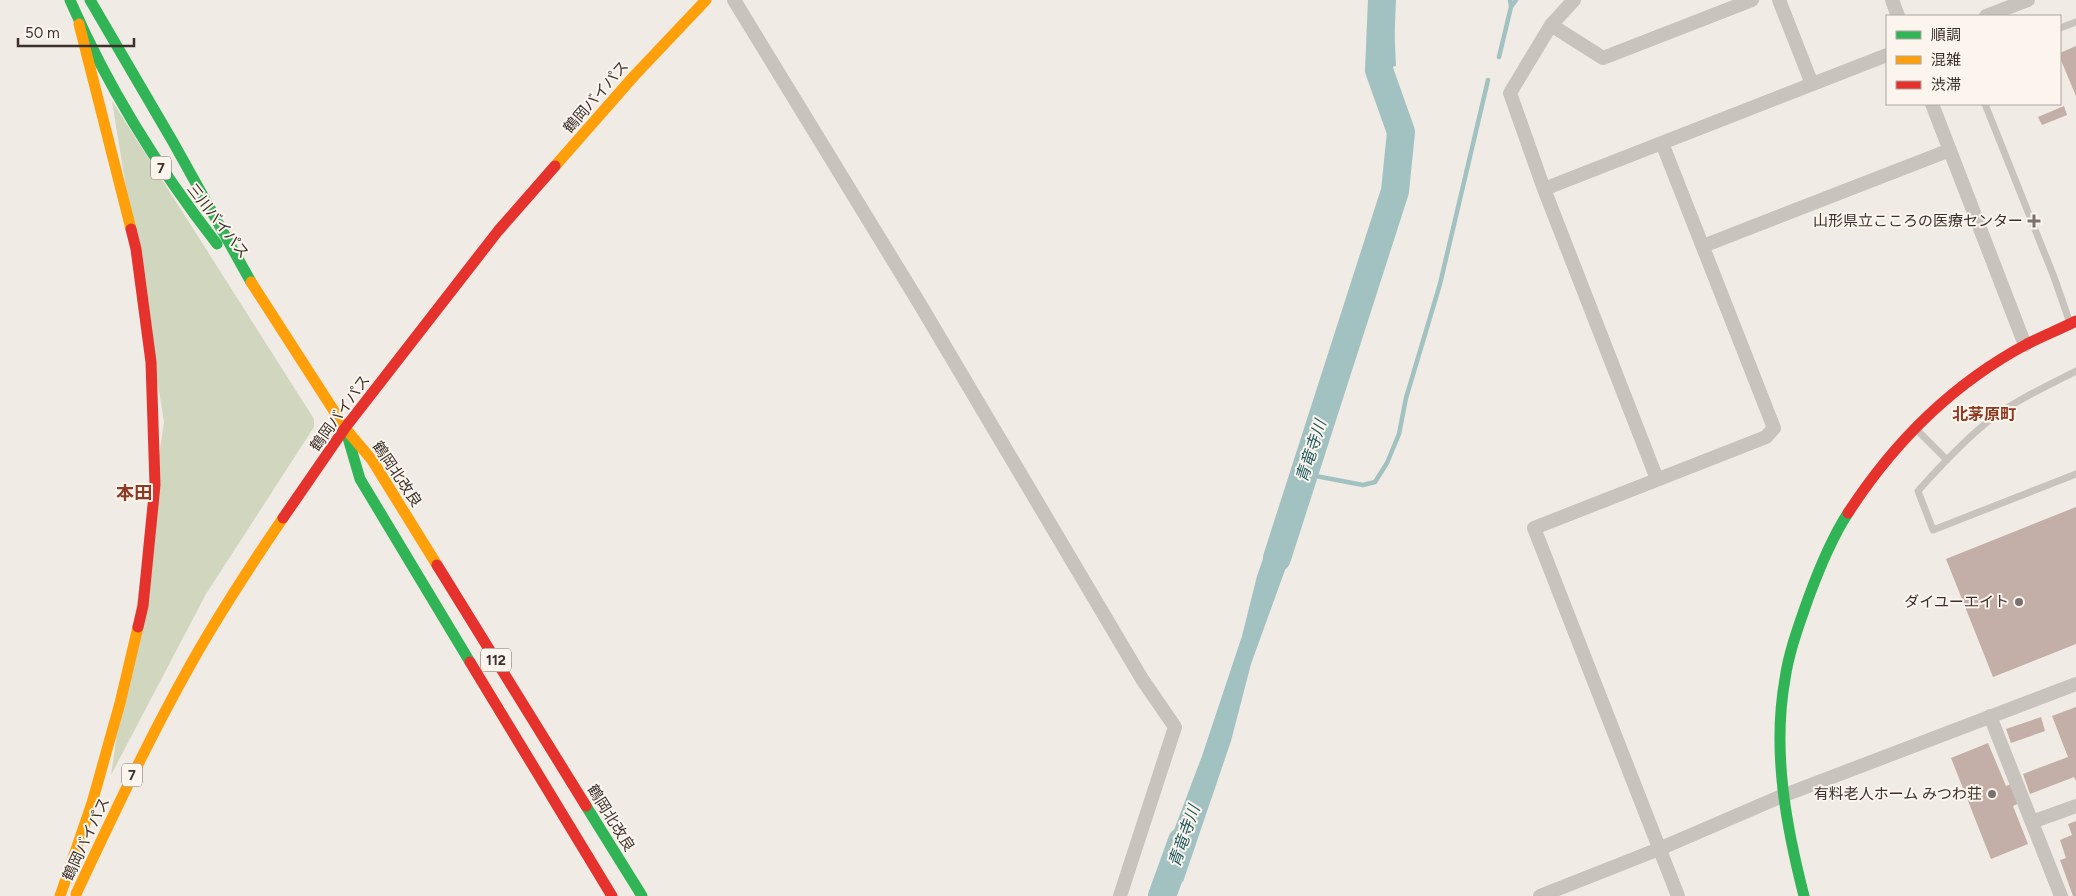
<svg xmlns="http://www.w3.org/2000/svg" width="2076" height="896" font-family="Figtree,'Noto Sans JP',sans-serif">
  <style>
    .green { fill: #d1d6bf }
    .water { fill: #a1c2c1 }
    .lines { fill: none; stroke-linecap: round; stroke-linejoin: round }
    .stream { stroke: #a1c2c1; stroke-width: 4.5 }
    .river { stroke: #a1c2c1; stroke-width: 28 }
    .building { fill: #c3afa7 }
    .lane { stroke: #c9c3be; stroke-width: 7 }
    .street { stroke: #c9c3be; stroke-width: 14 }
    .fast { stroke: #30b455; stroke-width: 11 }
    .slow { stroke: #ff9f0a; stroke-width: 11 }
    .jam { stroke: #e5322d; stroke-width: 11 }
    .poi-dot { fill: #7a716c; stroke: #fbf5ee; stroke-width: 2 }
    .labels { text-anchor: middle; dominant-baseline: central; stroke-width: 4; stroke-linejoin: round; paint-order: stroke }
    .shield { fill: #fbf5ee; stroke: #756b66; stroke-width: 1 }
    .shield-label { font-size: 14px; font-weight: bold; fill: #3b302b }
    .street-label { font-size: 15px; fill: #3b302b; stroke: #fbf5ee }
    .poi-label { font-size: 15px; fill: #3b302b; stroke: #fbf5ee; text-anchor: end }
    .neighbourhood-label { font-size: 16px; font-weight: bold; fill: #8c3b22; stroke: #fbf5ee }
    .water-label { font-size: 16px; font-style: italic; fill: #1f5a5e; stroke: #fbf5ee }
    .quarter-label { font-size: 18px; font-weight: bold; fill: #8c3b22; stroke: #fbf5ee }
  </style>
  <rect width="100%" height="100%" fill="#f0ebe5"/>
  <!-- green -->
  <path class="green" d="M 112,101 L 314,419 L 314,427 L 206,594 L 111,775 L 164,422 Z"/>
  <!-- water -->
  <path class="water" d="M 1369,0 L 1393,0 L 1396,66 L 1372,71 Z
    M 1276,522 L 1299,527 L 1289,559 L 1251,664 L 1231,741 L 1183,882 L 1160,874 L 1168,846 L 1202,756 L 1242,636 L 1257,576 Z"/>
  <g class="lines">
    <!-- stream -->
    <path class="stream" d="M 1511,7 L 1516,0
      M 1499,57 L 1511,7 L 1510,0
      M 1305,474 L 1363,485 L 1375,482 L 1387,463 L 1399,434 L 1406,398 L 1440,284 L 1488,80"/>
    <!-- river -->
    <path class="river" d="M 1277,558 L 1395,191 L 1401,132 L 1379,70 L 1382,0
      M 1162,896 L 1182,841"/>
  </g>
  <!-- building -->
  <path class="building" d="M 2076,46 L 2076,96 L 2060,58 L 2060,53 Z
    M 2064,106 L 2067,115 L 2042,125 L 2038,117 Z
    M 2076,507 L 2076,644 L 1993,677 L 1946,559 Z
    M 2076,707 L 2076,781 L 2074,777 L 2030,794 L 2023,774 L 2068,757 L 2052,716 Z
    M 2041,717 L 2045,731 L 2011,743 L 2006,729 Z
    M 1988,743 L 2006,786 L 2014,783 L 2022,802 L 2013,806 L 2028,844 L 1991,859 L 1951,758 Z
    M 2076,821 L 2076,896 L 2073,896 L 2060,860 L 2066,858 L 2060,840 L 2072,835 L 2068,824 Z"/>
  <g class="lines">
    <!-- lane -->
    <path class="lane" d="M 2060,28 L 2076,22
      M 1985,104 L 2054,277 L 2070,323
      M 2076,371 C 2049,385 2020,398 1995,416 C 1967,437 1942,464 1918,491 L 1933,530 L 2076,474
      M 1916,429 L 1947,460"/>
    <!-- street -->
    <path class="street" d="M 734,0 L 921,306 L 1142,679 L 1175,727 L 1120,896
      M 1574,0 L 1551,25 L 1510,93 L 1544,189 L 1657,479
      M 1779,0 L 1812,84
      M 1892,0 L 1898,16
      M 1986,16 L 2028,0
      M 1551,25 L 1603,58 L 1752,0
      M 1932,104 L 2025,345
      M 1662,143 L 1774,428 L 1766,437 L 1534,528 L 1678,896
      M 1544,189 L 1887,55
      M 1703,246 L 1950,150
      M 1990,716 L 2061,896
      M 2032,822 L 2076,806
      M 1540,896 L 1659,849 L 1782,796 L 2076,684"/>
    <!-- fast -->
    <path class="fast" d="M 70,0 C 108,88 158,168 217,244
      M 90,0 L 173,142 L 251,282
      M 348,438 L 360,479 L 470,662
      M 586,806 L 642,896
      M 1804,896 C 1786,826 1772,751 1785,679 C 1789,651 1799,625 1808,599 C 1819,569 1831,539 1848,513"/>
    <!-- slow -->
    <path class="slow" d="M 79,24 L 131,229
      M 555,166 L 634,76 L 706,0
      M 251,282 L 345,428 L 372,460 L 437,565
      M 76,894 C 117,807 158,719 207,636 C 231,596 257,556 283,518
      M 60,896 L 92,803 L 120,703 L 138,627"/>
    <!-- jam -->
    <path class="jam" d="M 131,229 L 136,249 L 151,362 L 155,485 L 143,606 L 138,627
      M 345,428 L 498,231 L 555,166
      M 1848,513 C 1894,442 1952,384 2027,344 C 2043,336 2060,329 2076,321
      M 283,518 L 345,428
      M 437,565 L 586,806
      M 470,662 L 612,896"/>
  </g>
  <!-- markers -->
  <g class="poi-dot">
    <path d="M2031.5 213.5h5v5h5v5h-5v5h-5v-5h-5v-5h5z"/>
    <circle cx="2019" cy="602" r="5"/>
    <circle cx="1992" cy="794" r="5"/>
  </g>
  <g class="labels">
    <!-- shield labels -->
    <g class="shield">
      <rect x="151" y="156.5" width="20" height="23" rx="4"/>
      <rect x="481" y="648.5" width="30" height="23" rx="4"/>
      <rect x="122" y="763.5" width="20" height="23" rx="4"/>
    </g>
    <g class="shield-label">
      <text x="161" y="168">7</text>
      <text x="496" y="660">112</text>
      <text x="132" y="775">7</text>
    </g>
    <!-- street labels -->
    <g class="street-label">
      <text transform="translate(596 97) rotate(-49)">鶴岡バイパス</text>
      <text transform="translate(218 221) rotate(52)">三川バイパス</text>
      <text transform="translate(340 413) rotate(-54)">鶴岡バイパス</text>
      <text transform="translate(397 474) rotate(56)">鶴岡北改良</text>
      <text transform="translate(611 818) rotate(58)">鶴岡北改良</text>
      <text transform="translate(86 839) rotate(-65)">鶴岡バイパス</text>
    </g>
    <!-- poi labels -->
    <g class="poi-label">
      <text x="2023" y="221">山形県立こころの医療センター</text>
      <text x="2009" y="602">ダイユーエイト</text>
      <text x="1982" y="794">有料老人ホーム みつわ荘</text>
    </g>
    <!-- neighbourhood labels -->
    <g class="neighbourhood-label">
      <text x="1984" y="414">北茅原町</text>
    </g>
    <!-- water labels -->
    <g class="water-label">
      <text transform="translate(1311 451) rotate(-72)">青竜寺川</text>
      <text transform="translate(1184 836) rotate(-71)">青竜寺川</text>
    </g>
    <!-- quarter labels -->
    <g class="quarter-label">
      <text x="134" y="493">本田</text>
    </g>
  </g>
  <!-- legend -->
  <rect x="1886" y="15" width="175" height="90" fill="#fbf5ee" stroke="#aea6a0"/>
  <rect x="1896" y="31" width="25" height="8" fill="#30b455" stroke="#aea6a0"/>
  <text x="1931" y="40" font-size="15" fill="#3b302b">順調</text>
  <rect x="1896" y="56" width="25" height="8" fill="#ff9f0a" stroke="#aea6a0"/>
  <text x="1931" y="65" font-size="15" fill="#3b302b">混雑</text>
  <rect x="1896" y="81" width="25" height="8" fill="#e5322d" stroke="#aea6a0"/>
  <text x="1931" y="90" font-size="15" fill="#3b302b">渋滞</text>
  <!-- scale -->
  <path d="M18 38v8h116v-8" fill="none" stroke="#3b302b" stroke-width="2.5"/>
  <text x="25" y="38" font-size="15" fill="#3b302b" stroke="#fbf5ee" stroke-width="4" paint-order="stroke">50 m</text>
</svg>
